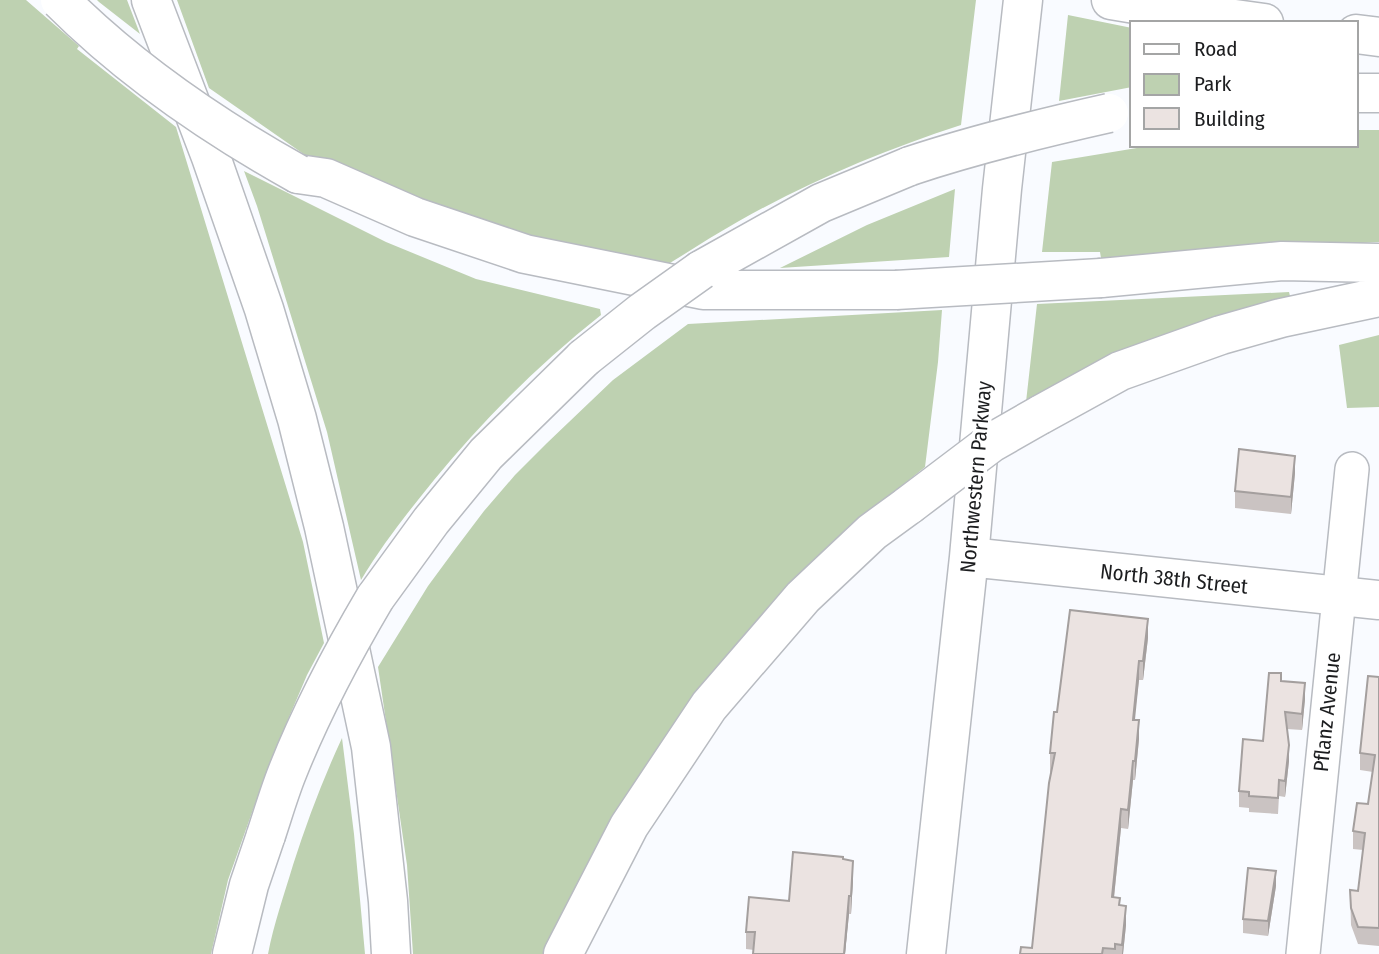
<svg xmlns="http://www.w3.org/2000/svg" width="1379" height="954" font-family="'Fira Sans Condensed',sans-serif">
  <style>
    .green { fill: #bed1b1 }
    .lines { fill: none; stroke-linecap: round; stroke-linejoin: round }
    .street-casing { stroke: #b8bbc1; stroke-width: 36 }
    .secondary-casing { stroke: #b8bbc1; stroke-width: 41 }
    .highway-casing { stroke: #b8bbc1; stroke-width: 41 }
    .street { stroke: #fff; stroke-width: 33 }
    .secondary { stroke: #fff; stroke-width: 38 }
    .highway { stroke: #fff; stroke-width: 38 }
    .highway-bridge-casing { stroke: #b8bbc1; stroke-width: 41; stroke-linecap: butt }
    .highway-bridge { stroke: #fff; stroke-width: 38 }
    .wall { fill: #cac3c2 }
    .shaded-wall { fill: #a49f9e }
    .building { fill: #ebe3e1; stroke: #a49f9e; stroke-width: 2 }
    .labels { text-anchor: middle; dominant-baseline: central; stroke-width: 7; stroke-linejoin: round; paint-order: stroke }
    .street-label { font-size: 21px; fill: #1c1d1f; stroke: #fff }
  </style>
  <rect width="100%" height="100%" fill="#f9fbff"/>
  <!-- green -->
  <path class="green" d="M 0,0 L 26,0 L 79,46 L 77,49 L 176,127 L 303,542 L 324,643 L 307,675 L 270,762 L 228,880 L 211,954 L 0,954 Z
    M 97,0 L 127,0 L 140,34 L 99,2 Z
    M 177,0 L 976,0 L 961,125 C 884,150 810,181 739,221 C 714,235 690,251 665,266 L 546,246 L 315,162 L 209,88 Z
    M 1068,15 L 1132,28 L 1132,87 L 1059,101 Z
    M 1356,130 L 1379,130 L 1379,242 L 1101,258 L 1100,252 L 1042,252 L 1052,162 L 1155,145 L 1356,145 Z
    M 244,171 L 386,242 L 476,279 L 600,309 L 601,315 C 539,364 484,419 434,480 C 408,512 382,545 361,580 L 327,432 L 257,206 Z
    M 955,189 L 949,257 L 780,268 L 867,225 Z
    M 1289,292 L 1290,296 L 1187,331 L 1026,402 L 1037,304 Z
    M 942,310 L 938,362 L 925,467 L 862,518 L 599,845 L 570,898 L 543,954 L 413,954 L 407,865 L 378,667 L 428,586 L 456,548 L 484,511 L 515,475 L 547,443 L 613,380 L 688,324 Z
    M 1379,335 L 1379,407 L 1347,408 L 1339,345 Z
    M 342,738 L 354,834 L 365,954 L 268,954 C 274,923 284,895 293,865 C 307,821 323,779 342,738 Z"/>
  <g class="lines">
    <defs>
      <path id="street" d="M 1303,954 L 1352,469"/>
      <path id="secondary" d="M 969,557 L 1379,600
        M 926,954 L 969,557 L 1002,189 L 1023,0"/>
      <path id="highway" d="M 151,0 L 211,157 L 264,309 L 297,419 L 324,527 L 371,747 L 388,901 L 391,954
        M 1111,0 L 1183,12 L 1264,23
        M 1356,34 L 1379,37
        M 1356,93 L 1379,93
        M 298,174 L 326,178 L 415,217 L 525,254 L 703,290 L 896,290
        M 701,270 L 821,203 L 910,166
        M 1101,278 L 1282,261 L 1379,263
        M 1040,415 L 1120,371 L 1221,335 L 1281,318 L 1379,297
        M 375,598 L 431,521 L 486,454 L 584,358
        M 232,954 L 249,885 L 266,835
        M 563,954 L 629,826 L 709,706 L 803,597 L 872,532 L 909,505"/>
    </defs>
    <!-- street casing -->
    <use href="#street" class="street-casing"/>
    <!-- secondary casing -->
    <use href="#secondary" class="secondary-casing"/>
    <!-- highway casing -->
    <use href="#highway" class="highway-casing"/>
    <!-- street -->
    <use href="#street" class="street"/>
    <!-- secondary -->
    <use href="#secondary" class="secondary"/>
    <!-- highway -->
    <use href="#highway" class="highway"/>
    <defs>
      <path id="highway-bridge" d="M 60,0 C 130,70 212,126 298,174
        M 910,166 C 976,144 1042,128 1109,113
        M 896,290 L 1101,278
        M 584,358 L 642,312 L 701,270
        M 909,505 L 991,443 L 1040,415
        M 266,835 C 273,814 279,793 287,773 C 311,712 342,654 375,598"/>
    </defs>
    <!-- highway-bridge casing -->
    <use href="#highway-bridge" class="highway-bridge-casing"/>
    <!-- highway-bridge -->
    <use href="#highway-bridge" class="highway-bridge"/>
  </g>
  <!-- wall -->
  <path class="wall" d="M 1295,473 L 1291,514 L 1235,508 L 1235,491 Z
    M 1148,638 L 1143,680 L 1139,680 L 1134,720 L 1139,739 L 1135,780 L 1133,780 L 1128,829 L 1121,828 L 1114,898 L 1120,905 L 1126,925 L 1123,954 L 1020,954 L 1032,948 L 1051,772 L 1050,772 L 1050,753 L 1057,712 Z
    M 1379,677 L 1379,946 L 1358,944 L 1351,925 L 1350,890 L 1358,891 L 1363,850 L 1353,849 L 1353,831 L 1368,804 L 1373,772 L 1360,770 L 1360,753 Z
    M 1281,681 L 1305,699 L 1302,730 L 1287,729 L 1289,761 L 1285,797 L 1279,796 L 1278,814 L 1249,812 L 1249,808 L 1239,807 L 1239,791 L 1263,741 Z
    M 843,859 L 853,879 L 851,914 L 849,914 L 845,954 L 753,954 L 754,950 L 746,949 L 746,932 L 789,901 Z
    M 1276,886 L 1268,936 L 1243,933 L 1243,919 Z"/>
  <!-- shaded-wall -->
  <path class="shaded-wall" d="M 1295,456 L 1295,473 L 1291,514 L 1291,497 Z
    M 1148,619 L 1148,638 L 1143,680 L 1143,661 Z
    M 1139,661 L 1139,680 L 1133,739 L 1133,720 Z
    M 1305,683 L 1305,699 L 1302,730 L 1302,714 Z
    M 1139,720 L 1139,739 L 1135,780 L 1135,761 Z
    M 1289,745 L 1289,761 L 1285,797 L 1285,781 Z
    M 1133,761 L 1133,780 L 1128,829 L 1128,810 Z
    M 1121,809 L 1121,828 L 1112,916 L 1112,897 Z
    M 853,861 L 853,879 L 851,914 L 851,896 Z
    M 1276,871 L 1276,886 L 1268,936 L 1268,921 Z
    M 849,896 L 849,914 L 845,954 L 844,954 Z
    M 1126,906 L 1126,925 L 1123,954 L 1122,954 Z"/>
  <!-- building -->
  <path class="building" d="M 1239,449 L 1295,456 L 1291,497 L 1235,491 Z
    M 1070,610 L 1148,619 L 1143,661 L 1139,661 L 1133,720 L 1139,720 L 1135,761 L 1133,761 L 1128,810 L 1121,809 L 1112,897 L 1120,898 L 1119,905 L 1126,906 L 1122,945 L 1115,944 L 1115,949 L 1103,948 L 1102,954 L 1020,954 L 1021,947 L 1032,948 L 1049,783 L 1055,753 L 1050,753 L 1054,712 L 1057,712 Z
    M 1269,673 L 1281,673 L 1281,681 L 1305,683 L 1302,714 L 1285,712 L 1289,745 L 1285,781 L 1279,780 L 1278,798 L 1249,796 L 1249,792 L 1239,791 L 1243,739 L 1263,741 Z
    M 1368,676 L 1379,677 L 1379,928 L 1358,927 L 1351,908 L 1350,890 L 1358,891 L 1365,833 L 1353,831 L 1357,803 L 1368,804 L 1375,755 L 1360,753 Z
    M 793,852 L 843,857 L 843,859 L 853,861 L 851,896 L 849,896 L 844,954 L 753,954 L 755,932 L 746,932 L 749,897 L 789,901 Z
    M 1248,868 L 1276,871 L 1268,921 L 1243,919 Z"/>
  <g class="labels">
    <!-- street labels -->
    <g class="street-label">
      <text transform="translate(976 477) rotate(-85)">Northwestern Parkway</text>
      <text transform="translate(1174 579) rotate(6)">North 38th Street</text>
      <text transform="translate(1327 712) rotate(-84)">Pflanz Avenue</text>
    </g>
  </g>
  <!-- legend -->
  <rect x="1130" y="21" width="228" height="126" fill="#ffffff" stroke="#a4a5a5" stroke-width="2"/>
  <rect x="1144" y="44" width="35" height="10" fill="#ffffff" stroke="#a4a5a5" stroke-width="2"/>
  <text x="1194" y="56" font-size="21" fill="#1c1d1f">Road</text>
  <rect x="1144" y="74" width="35" height="21" fill="#bed1b1" stroke="#a4a5a5" stroke-width="2"/>
  <text x="1194" y="91" font-size="21" fill="#1c1d1f">Park</text>
  <rect x="1144" y="108" width="35" height="21" fill="#ebe3e1" stroke="#a4a5a5" stroke-width="2"/>
  <text x="1194" y="126" font-size="21" fill="#1c1d1f">Building</text>
</svg>
